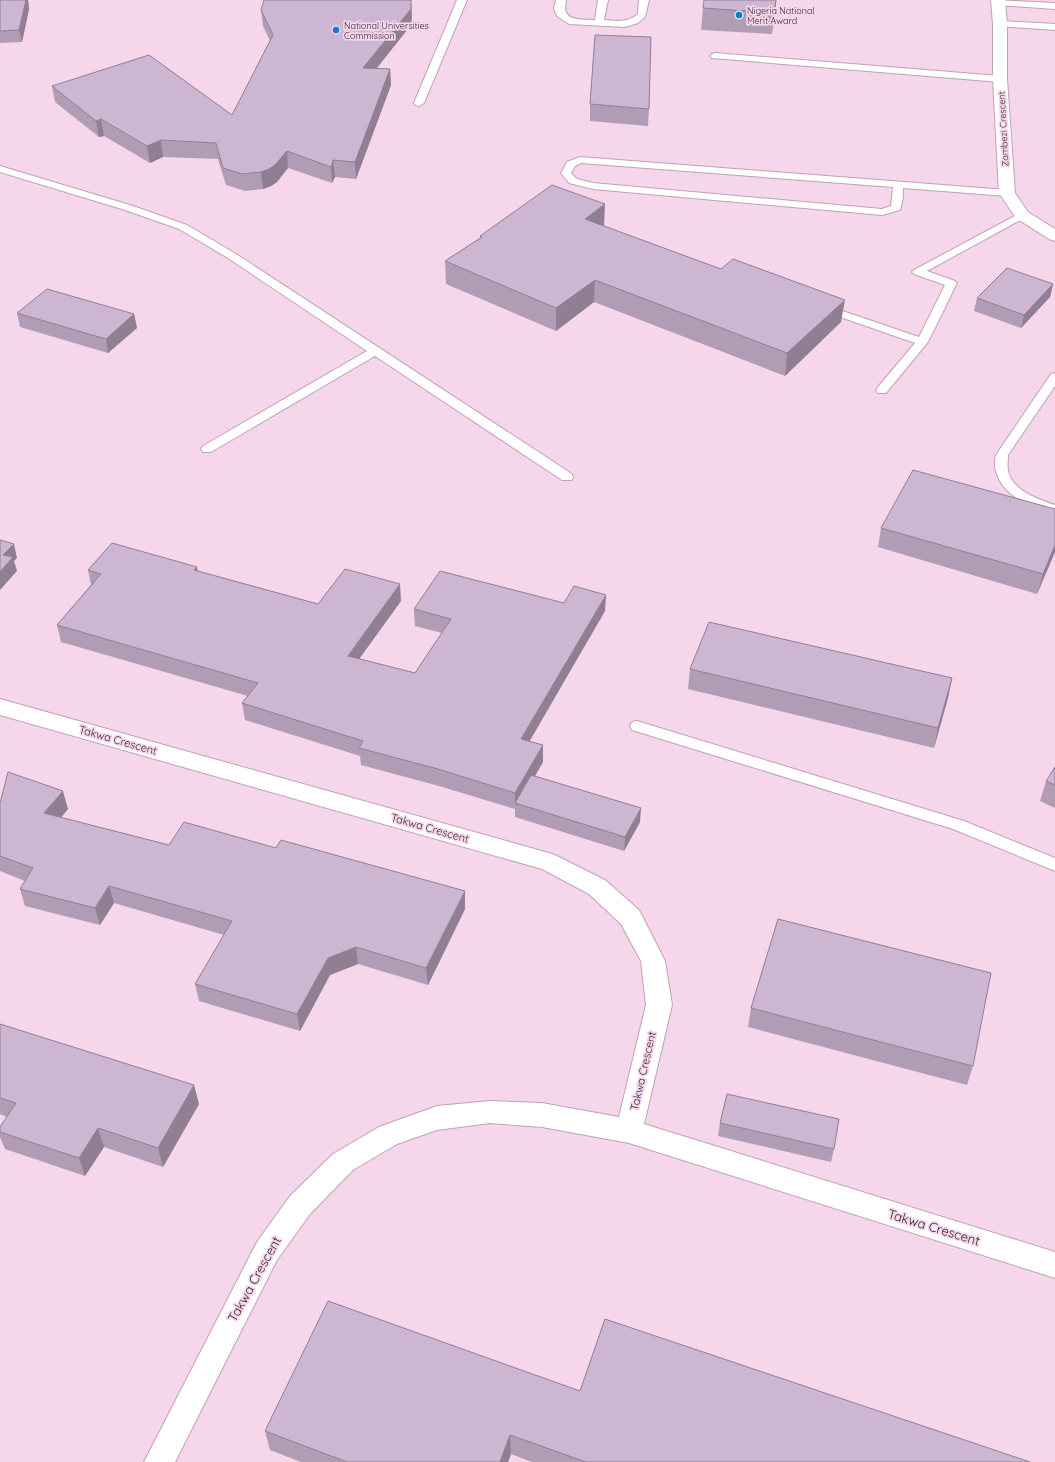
<svg xmlns="http://www.w3.org/2000/svg" width="1055" height="1462" font-family="Quicksand,sans-serif">
  <style>
    .lines { fill: none; stroke-linecap: round; stroke-linejoin: round }
    .service-casing { stroke: #c0a1b5; stroke-width: 2 }
    .minor-casing { stroke: #c0a1b5; stroke-width: 2 }
    .service { fill: #fff; fill-rule: evenodd }
    .minor { fill: #fff; fill-rule: evenodd }
    .wall { fill: #b09db5 }
    .shaded-wall { fill: #907f93 }
    .building { fill: #cdb6d2; stroke: #907f93 }
    .poi-dot { fill: #0c7ec8; stroke: #f6d6eb; stroke-width: 1.5 }
    .labels { text-anchor: middle; dominant-baseline: central; stroke-width: 3.5; stroke-linejoin: round; paint-order: stroke }
    .far-poi-label { font-size: 9px; fill: #342830; stroke: #f6d6eb; text-anchor: start }
    .far-street-label { font-size: 9px; fill: #342830; stroke: #f6d6eb }
    .street-label { font-size: 11px; fill: #342830; stroke: #f6d6eb }
    .near-street-label { font-size: 13px; fill: #342830; stroke: #f6d6eb }
  </style>
  <rect width="100%" height="100%" fill="#f6d6eb"/>
  <g class="lines">
    <defs>
      <path id="service" d="M 457,0 L 467,0 L 424,103 L 419,106 L 415,105 L 414,103 Z
        M 556,0 L 566,0 C 561,22 579,19 595,20 L 598,0 L 608,0 L 604,20 C 617,21 627,23 638,14 L 639,0 L 649,0 L 645,17 L 638,23 L 625,27 L 569,24 L 557,16 L 554,9 Z
        M 995,0 L 1055,3 L 1055,9 L 998,5 L 993,2 Z
        M 1000,21 L 1055,24 L 1055,30 L 997,26 L 995,24 Z
        M 715,53 L 1000,76 L 1005,79 L 1000,82 L 712,58 L 710,56 L 712,54 Z
        M 580,157 L 1007,190 L 1012,193 L 1007,196 L 903,188 L 903,198 L 900,210 L 882,215 L 593,189 L 569,183 L 561,173 L 567,162 ZM 581,163 L 893,187 L 891,206 L 882,209 L 593,183 L 577,179 L 571,173 L 575,166 Z
        M 0,166 L 133,206 L 187,225 L 236,254 L 572,474 L 573,477 L 572,480 L 562,480 L 375,356 L 211,452 L 203,452 L 201,449 L 203,446 L 367,351 L 228,258 L 179,229 L 125,210 L 0,172 Z
        M 1022,212 L 1027,215 L 1026,217 L 927,271 L 955,281 L 957,283 L 928,342 L 886,393 L 878,393 L 876,390 L 878,387 L 915,343 L 820,310 L 818,308 L 820,306 L 828,306 L 919,337 L 945,285 L 914,274 L 912,272 L 914,270 Z
        M 1055,373 L 1055,386 L 1008,455 C 1008,460 1007,466 1008,471 C 1013,491 1038,499 1055,505 L 1055,514 C 1032,508 1002,496 996,471 C 994,466 995,460 996,455 L 1051,374 Z
        M 637,721 L 964,821 L 1055,858 L 1055,871 L 953,829 L 632,730 L 630,726 L 632,722 Z"/>
      <path id="minor" d="M 991,0 L 1005,0 L 1007,24 L 1007,79 L 1015,193 L 1028,212 L 1055,229 L 1055,241 L 1049,239 L 1016,218 L 999,193 L 993,79 L 993,24 Z
        M 0,699 L 549,853 L 557,856 L 605,880 L 639,910 L 665,961 L 672,1005 L 644,1124 L 1055,1252 L 1055,1278 L 629,1143 L 542,1127 L 490,1123 L 437,1130 L 397,1144 L 353,1170 L 310,1214 L 277,1260 L 175,1462 L 144,1462 L 257,1242 L 290,1196 L 333,1154 L 379,1127 L 437,1106 L 490,1101 L 542,1103 L 619,1117 L 646,1005 L 641,961 L 621,924 L 589,894 L 542,869 L 0,715 Z"/>
    </defs>
    <!-- service casing -->
    <use href="#service" class="service-casing"/>
    <!-- minor casing -->
    <use href="#minor" class="minor-casing"/>
    <!-- service -->
    <use href="#service" class="service"/>
    <!-- minor -->
    <use href="#minor" class="minor"/>
  </g>
  <!-- wall -->
  <path class="wall" d="M 0,0 L 28,0 L 29,9 L 22,42 L 0,43 Z
    M 776,0 L 772,34 L 701,30 L 703,8 Z
    M 261,10 L 412,15 L 411,25 L 377,68 L 390,69 L 391,85 L 356,179 L 335,177 L 332,183 L 288,168 L 277,182 L 271,186 L 263,189 L 245,191 L 226,185 L 218,159 L 163,157 L 150,163 L 104,136 L 99,137 L 55,102 L 52,86 L 232,115 L 270,41 L 263,26 Z
    M 590,104 L 649,109 L 648,126 L 590,121 Z
    M 604,227 L 841,322 L 785,376 L 594,302 L 556,331 L 446,284 L 445,261 L 480,238 L 480,236 Z
    M 1053,284 L 1050,297 L 1021,328 L 974,311 L 977,298 Z
    M 17,313 L 134,314 L 137,328 L 108,353 L 20,327 Z
    M 1055,509 L 1055,552 L 1037,594 L 878,547 L 881,528 Z
    M 197,567 L 198,571 L 318,604 L 401,601 L 359,659 L 415,673 L 442,633 L 415,626 L 414,609 L 564,603 L 605,611 L 529,741 L 543,762 L 535,776 L 640,822 L 624,851 L 515,817 L 515,809 L 439,786 L 361,765 L 360,756 L 245,720 L 242,703 L 248,696 L 61,642 L 57,625 L 91,585 L 88,570 Z
    M 690,669 L 952,678 L 948,698 L 934,748 L 688,689 Z
    M 1055,767 L 1055,808 L 1040,801 L 1046,781 Z
    M 0,803 L 68,809 L 61,818 L 169,845 L 465,909 L 428,985 L 358,964 L 330,975 L 300,1031 L 199,1001 L 195,984 L 224,935 L 114,903 L 100,925 L 25,906 L 20,889 L 25,881 L 0,871 Z
    M 751,1008 L 973,1066 L 967,1085 L 748,1027 Z
    M 0,1024 L 199,1104 L 163,1167 L 104,1147 L 85,1176 L 5,1149 L 0,1137 L 0,1127 L 7,1117 L 0,1114 Z
    M 720,1123 L 834,1149 L 831,1162 L 718,1136 Z
    M 580,1391 L 1030,1462 L 532,1462 L 511,1454 L 508,1462 L 301,1462 L 270,1450 L 265,1431 Z"/>
  <!-- shaded-wall -->
  <path class="shaded-wall" d="M 26,0 L 28,0 L 29,9 L 22,42 L 19,30 Z
    M 411,0 L 412,15 L 411,25 L 364,84 L 363,68 Z
    M 776,0 L 772,34 L 774,13 Z
    M 390,69 L 391,85 L 356,179 L 355,162 Z
    M 101,119 L 104,136 L 99,137 L 96,121 Z
    M 161,140 L 163,157 L 150,163 L 147,146 Z
    M 287,151 L 288,168 L 277,182 L 271,186 L 263,189 L 261,172 Z
    M 333,160 L 335,177 L 332,183 L 331,167 Z
    M 605,204 L 604,227 L 585,219 Z
    M 595,280 L 594,302 L 556,331 L 556,308 Z
    M 1053,284 L 1050,297 L 1021,328 L 1024,315 Z
    M 845,300 L 841,322 L 785,376 L 787,353 Z
    M 134,314 L 137,328 L 108,353 L 106,339 Z
    M 14,544 L 17,558 L 14,561 L 17,571 L 0,590 L 0,572 L 3,555 Z
    M 1055,545 L 1055,552 L 1037,594 L 1043,574 Z
    M 197,567 L 200,583 L 194,570 Z
    M 400,584 L 401,601 L 349,673 L 348,656 Z
    M 606,595 L 605,611 L 521,756 L 521,739 Z
    M 952,678 L 948,698 L 934,748 L 938,728 Z
    M 543,745 L 543,762 L 518,805 L 515,804 L 515,793 Z
    M 63,791 L 68,809 L 49,831 L 44,813 Z
    M 641,808 L 640,822 L 624,851 L 625,837 Z
    M 109,886 L 114,903 L 100,925 L 95,908 Z
    M 465,891 L 465,909 L 428,985 L 426,968 Z
    M 356,947 L 358,964 L 330,975 L 300,1031 L 297,1014 L 328,958 Z
    M 194,1085 L 199,1104 L 163,1167 L 158,1148 Z
    M 98,1128 L 104,1147 L 85,1176 L 79,1158 Z
    M 510,1435 L 511,1454 L 508,1462 L 500,1462 Z"/>
  <!-- building -->
  <path class="building" d="M 0,0 L 26,0 L 19,30 L 0,31 Z
    M 264,0 L 411,0 L 411,9 L 363,68 L 390,69 L 355,162 L 333,160 L 331,167 L 287,151 L 275,165 L 269,169 L 261,172 L 242,174 L 223,168 L 216,143 L 161,140 L 147,146 L 101,119 L 96,121 L 52,86 L 149,55 L 232,115 L 273,35 L 261,10 Z
    M 704,0 L 776,0 L 774,13 L 703,8 Z
    M 595,35 L 651,37 L 649,109 L 590,104 Z
    M 552,185 L 605,204 L 585,219 L 721,269 L 733,259 L 845,300 L 787,353 L 595,280 L 556,308 L 445,261 L 482,237 L 480,236 Z
    M 1007,268 L 1053,284 L 1024,315 L 977,298 Z
    M 47,289 L 134,314 L 106,339 L 17,313 Z
    M 913,470 L 1055,509 L 1055,545 L 1043,574 L 881,528 Z
    M 0,540 L 14,544 L 3,555 L 13,557 L 0,572 Z
    M 112,543 L 197,567 L 194,570 L 318,604 L 345,569 L 400,584 L 348,656 L 415,673 L 451,619 L 414,609 L 440,571 L 564,603 L 574,586 L 606,595 L 521,739 L 543,745 L 515,793 L 438,769 L 359,748 L 363,741 L 242,703 L 258,683 L 57,625 L 101,574 L 88,570 Z
    M 709,622 L 952,678 L 938,728 L 690,669 Z
    M 1055,767 L 1055,785 L 1046,781 Z
    M 8,772 L 63,791 L 44,813 L 169,845 L 184,822 L 276,848 L 281,840 L 465,891 L 426,968 L 356,947 L 328,958 L 297,1014 L 195,984 L 232,921 L 109,886 L 95,908 L 20,889 L 33,868 L 0,856 L 0,803 Z
    M 531,775 L 641,808 L 625,837 L 515,803 Z
    M 778,919 L 991,973 L 973,1066 L 751,1008 Z
    M 0,1024 L 194,1085 L 158,1148 L 98,1128 L 79,1158 L 0,1132 L 0,1127 L 16,1103 L 0,1098 Z
    M 727,1094 L 839,1119 L 834,1149 L 720,1123 Z
    M 328,1301 L 580,1391 L 605,1319 L 1030,1462 L 586,1462 L 510,1435 L 500,1462 L 347,1462 L 265,1431 Z"/>
  <!-- markers -->
  <g class="poi-dot">
    <circle cx="739" cy="15" r="4"/>
    <circle cx="336" cy="30" r="4"/>
  </g>
  <g class="labels">
    <!-- far-poi labels -->
    <g class="far-poi-label">
      <text x="747" y="10">Nigeria National<tspan x="747" dy="10">Merit Award</tspan></text>
      <text x="344" y="25">National Universities<tspan x="344" dy="10">Commission</tspan></text>
    </g>
    <!-- far-street labels -->
    <g class="far-street-label">
      <text transform="translate(1003 129) rotate(-93)">Zambezi Crescent</text>
    </g>
    <!-- street labels -->
    <g class="street-label">
      <text transform="translate(118 740) rotate(16)">Takwa Crescent</text>
      <text transform="translate(430 828) rotate(16)">Takwa Crescent</text>
      <text transform="translate(643 1071) rotate(-77)">Takwa Crescent</text>
    </g>
    <!-- near-street labels -->
    <g class="near-street-label">
      <text transform="translate(934 1227) rotate(17)">Takwa Crescent</text>
      <text transform="translate(254 1279) rotate(-61)">Takwa Crescent</text>
    </g>
  </g>
</svg>
